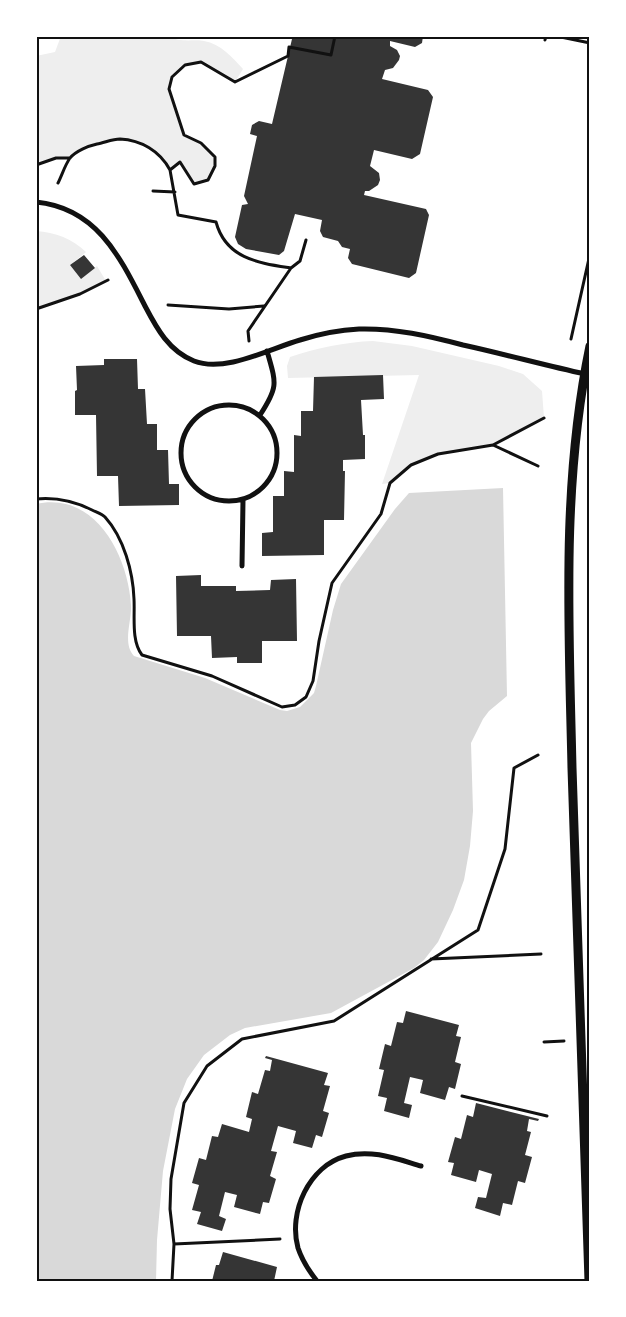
<svg xmlns="http://www.w3.org/2000/svg" width="626" height="1317" font-family="'Work Sans',sans-serif">
  <style>
    .green { fill: #eee }
    .water { fill: #d9d9d9 }
    .building { fill: #353535 }
    .lines { fill: none; stroke-linecap: round; stroke-linejoin: round }
    .path { stroke: #111; stroke-width: 3 }
    .minor { stroke: #111; stroke-width: 5 }
    .tertiary { stroke: #111; stroke-width: 9 }
    .neatline { fill: none; stroke: #111; stroke-width: 2 }
  </style>
  <rect width="100%" height="100%" fill="#fff"/>
  <!-- green -->
  <path class="green" d="M 61,36 L 169,36 C 179,43 192,39 204,41 C 221,44 232,57 243,69 L 235,82 L 201,62 L 185,65 L 172,77 L 169,89 L 184,135 L 201,143 L 215,157 L 215,166 L 208,180 L 194,184 L 180,162 L 170,170 C 165,163 159,153 152,148 C 149,146 144,145 141,144 C 117,136 90,142 70,158 L 56,158 L 36,165 L 36,56 L 55,52 Z
    M 36,231 C 55,232 73,239 86,252 L 70,265 L 81,278 L 97,266 L 106,281 L 80,294 L 36,309 Z
    M 373,341 L 412,346 L 499,366 L 523,374 L 542,391 L 544,418 L 493,445 L 438,454 L 411,465 L 390,483 L 382,484 L 419,375 L 288,378 L 287,366 L 290,357 C 317,348 345,342 373,341 Z"/>
  <!-- water -->
  <path class="water" d="M 503,488 L 507,696 L 489,711 L 483,719 L 471,743 L 473,811 L 470,846 L 464,880 L 453,910 L 438,942 L 424,960 L 414,968 L 331,1013 L 245,1028 L 230,1035 L 204,1055 L 187,1079 L 175,1109 L 163,1171 L 157,1240 L 156,1281 L 36,1281 L 36,504 C 95,491 128,555 131,605 C 132,621 122,643 134,656 L 205,678 L 280,710 L 287,711 L 300,707 L 314,693 L 316,686 L 333,610 L 341,584 L 395,509 L 409,493 Z"/>
  <!-- building -->
  <path class="building" d="M 285,36 L 423,36 L 422,43 L 415,47 L 390,41 L 390,46 L 397,50 L 400,56 L 399,60 L 393,68 L 385,70 L 382,79 L 428,90 L 433,97 L 420,154 L 412,159 L 374,150 L 370,166 L 379,173 L 380,180 L 378,185 L 369,191 L 365,191 L 364,195 L 426,209 L 429,215 L 416,273 L 409,278 L 352,264 L 348,258 L 350,249 L 342,247 L 338,241 L 323,237 L 320,231 L 322,220 L 295,214 L 284,251 L 279,255 L 246,249 L 238,244 L 235,237 L 242,205 L 248,204 L 244,196 L 257,136 L 250,134 L 252,125 L 259,121 L 272,124 L 292,39 Z
    M 84,255 L 95,268 L 81,279 L 70,265 Z
    M 104,359 L 137,359 L 138,389 L 145,389 L 147,424 L 157,424 L 157,450 L 168,450 L 169,484 L 179,484 L 179,505 L 119,506 L 118,476 L 97,476 L 96,415 L 75,415 L 75,391 L 77,390 L 76,366 L 104,365 Z
    M 383,375 L 384,399 L 361,400 L 363,435 L 365,435 L 365,459 L 343,460 L 343,471 L 345,471 L 344,520 L 324,520 L 324,555 L 262,556 L 262,533 L 273,532 L 273,496 L 284,496 L 284,471 L 294,472 L 294,435 L 301,436 L 301,411 L 313,411 L 314,377 Z
    M 201,575 L 201,586 L 236,586 L 236,591 L 270,590 L 271,580 L 296,579 L 297,641 L 262,641 L 262,663 L 237,663 L 237,657 L 212,658 L 211,636 L 177,636 L 176,576 Z
    M 406,1011 L 459,1025 L 456,1036 L 461,1037 L 455,1062 L 461,1064 L 455,1089 L 449,1087 L 445,1100 L 420,1093 L 423,1080 L 410,1077 L 404,1103 L 412,1105 L 409,1118 L 384,1111 L 387,1098 L 378,1096 L 384,1070 L 379,1069 L 385,1044 L 391,1046 L 397,1022 L 403,1023 Z
    M 266,1056 L 328,1073 L 324,1085 L 330,1086 L 323,1111 L 329,1113 L 322,1137 L 316,1135 L 312,1148 L 293,1143 L 296,1131 L 278,1126 L 271,1151 L 277,1152 L 270,1176 L 276,1179 L 269,1203 L 263,1202 L 260,1214 L 234,1207 L 237,1195 L 225,1192 L 219,1216 L 226,1219 L 222,1231 L 197,1224 L 201,1212 L 192,1210 L 199,1185 L 192,1183 L 199,1158 L 206,1160 L 212,1136 L 218,1137 L 222,1124 L 249,1132 L 252,1119 L 246,1117 L 252,1092 L 258,1094 L 265,1070 L 270,1071 L 272,1060 L 265,1058 Z
    M 476,1103 L 539,1119 L 538,1121 L 529,1119 L 527,1131 L 531,1132 L 525,1155 L 532,1157 L 525,1183 L 518,1181 L 512,1205 L 503,1203 L 500,1216 L 475,1208 L 478,1197 L 486,1198 L 492,1174 L 479,1170 L 476,1182 L 451,1175 L 454,1163 L 448,1162 L 455,1137 L 461,1139 L 467,1115 L 473,1117 Z
    M 223,1252 L 277,1267 L 274,1281 L 212,1281 L 216,1265 L 219,1265 Z"/>
  <g class="lines">
    <!-- path -->
    <path class="path" d="M 556,36 L 590,43
      M 545,40 L 546,36
      M 36,165 L 56,158 L 70,158
      M 170,170 L 180,162 L 194,184 L 208,180 L 215,166 L 215,157 L 201,143 L 184,135 L 169,89 L 172,77 L 185,65 L 201,62 L 235,82 L 288,56 L 289,47 L 331,55 L 335,36
      M 58,183 C 62,175 65,165 70,158 C 76,151 88,146 97,144 C 104,143 112,139 120,139 C 141,140 160,151 170,170 L 178,215 L 216,222 C 226,259 259,263 291,268
      M 153,191 L 175,192
      M 168,305 L 229,309 L 264,306
      M 36,309 L 80,294 L 108,280
      M 571,339 L 590,254
      M 249,341 L 248,331 L 291,268 L 300,261 L 306,240
      M 493,445 L 544,418
      M 36,499 C 56,497 74,501 92,510 C 96,512 102,514 105,517 C 124,538 133,572 134,599 C 135,616 131,641 142,655 L 212,676 L 282,707 L 295,705 L 306,697 L 313,681 L 319,641 L 332,583 L 381,514 L 390,483 L 411,465 L 438,454 L 493,445 L 538,466
      M 431,959 L 541,954
      M 544,1042 L 564,1041
      M 462,1096 L 547,1116
      M 174,1244 L 280,1239
      M 172,1281 L 174,1244 L 170,1209 L 171,1179 L 184,1103 L 207,1066 L 242,1039 L 334,1021 L 478,930 L 505,849 L 514,768 L 538,755"/>
    <!-- minor -->
    <path class="minor" d="M 36,202 C 97,208 120,257 145,306 C 157,329 169,351 194,361 C 225,373 269,349 300,340 C 319,334 339,330 359,329 C 395,328 429,336 463,345 C 504,354 544,365 585,374
      M181 453a48 48 0 1 1 96 0a48 48 0 1 1-96 0Z
      M 260,415 C 279,386 276,383 267,351
      M 242,566 L 243,500
      M 317,1281 C 309,1271 302,1260 298,1248 C 288,1212 309,1166 346,1156 C 372,1149 397,1159 421,1166"/>
    <!-- tertiary -->
    <path class="tertiary" d="M 589,1281 C 583,1110 577,939 572,768 C 569,627 561,485 590,346"/>
  </g>
  <!-- border -->
  <rect width="626" height="1317" fill="none" stroke="#ffffff" stroke-width="75"/>
  <rect x="38" y="38" width="550" height="1242" class="neatline"/>
</svg>
